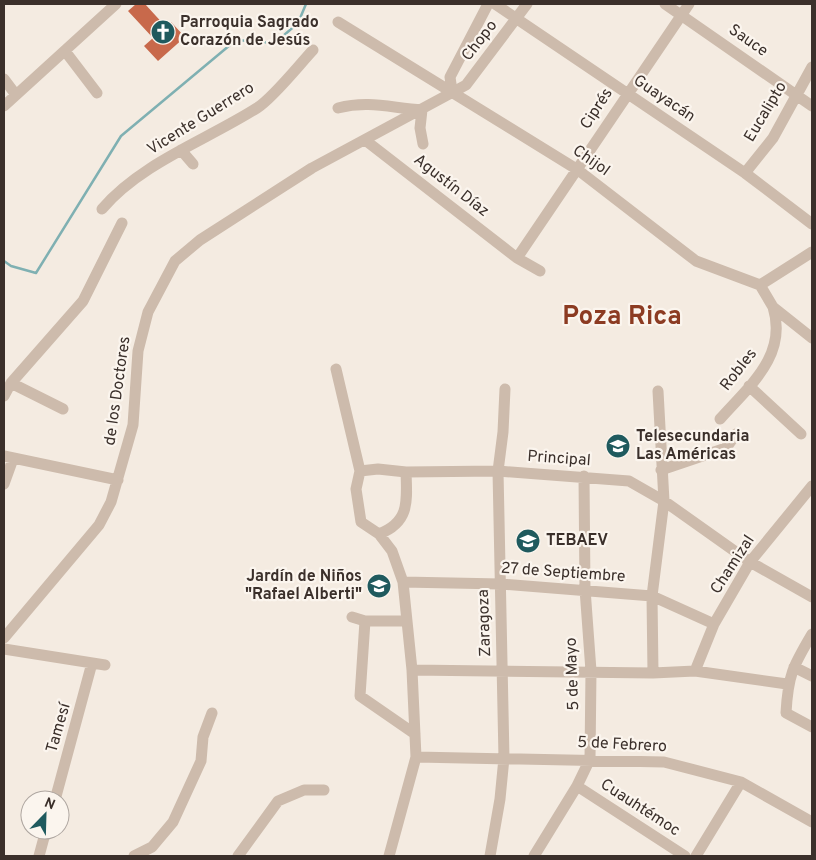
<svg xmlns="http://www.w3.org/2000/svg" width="816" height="860" font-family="Overpass,sans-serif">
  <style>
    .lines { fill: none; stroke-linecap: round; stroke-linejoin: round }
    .stream { stroke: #7fb0b2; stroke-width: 2.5 }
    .building { fill: #c8694b }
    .minor { stroke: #cdbbac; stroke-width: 11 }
    .labels { text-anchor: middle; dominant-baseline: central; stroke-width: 4.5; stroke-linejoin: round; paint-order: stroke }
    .poi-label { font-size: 16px; font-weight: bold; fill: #3b302b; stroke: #fbf5ee; text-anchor: start }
    .street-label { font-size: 16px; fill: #3b302b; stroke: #fbf5ee }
    .town-label { font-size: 26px; font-weight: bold; fill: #8c3b22; stroke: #fbf5ee }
  </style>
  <rect width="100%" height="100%" fill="#f4ebe1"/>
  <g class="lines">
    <!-- stream -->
    <path class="stream" d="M 4,261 L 11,266 L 36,273 L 121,136 L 236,40 L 275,43 L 298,23 L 306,4"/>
  </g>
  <!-- building -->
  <path class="building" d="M 136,4 L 145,4 L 166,27 L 171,22 L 185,37 L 158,61 L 144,46 L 153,38 L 128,11 Z"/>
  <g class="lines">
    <!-- minor -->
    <path class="minor" d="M 495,4 L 745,173 L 812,224
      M 665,4 L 812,106
      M 338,22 L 578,170 L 696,261 L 760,285 L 773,307 L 812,338
      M 65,51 L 97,93
      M 4,79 L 16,95
      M 452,91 L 450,77 L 488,4
      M 4,106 L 116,4
      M 338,108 C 369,100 391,108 422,110 L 420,128 L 423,144
      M 365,140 L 517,258 L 540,271
      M 181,150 L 193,164
      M 745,173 L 773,138 L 812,67
      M 102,209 C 141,163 207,140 257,108 C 273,98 299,65 313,50
      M 517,258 L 689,4
      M 760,285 L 812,252
      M 336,369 L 360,471
      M 11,383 L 63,409
      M 749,386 L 801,434
      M 4,396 L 11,383 L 83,301 L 122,223
      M 720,419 C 749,386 788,356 773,307
      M 4,456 L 118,480
      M 661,470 L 726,448 L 736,434
      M 360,471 L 378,469 L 406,472 L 498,471 L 629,481 L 664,501 L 750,562 L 812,597
      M 360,471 L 356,489 L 361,522 L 379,534 L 392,551 L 403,582 L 412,670 L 416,757 L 389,856
      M 4,484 L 13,459
      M 379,534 C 410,522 407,501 406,472
      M 403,582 L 501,584 L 652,596 L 714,624
      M 352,617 L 365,621 L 407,621
      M 365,621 L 360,696 L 415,734
      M 812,634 C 793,666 788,675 786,713 L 812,727
      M 4,638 L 99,525 L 111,502 L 133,425 L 138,351 L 148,312 L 175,261 L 200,240 L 312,168 L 466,85 L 527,4
      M 4,649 L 105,665
      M 794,667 L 812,676
      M 412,670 L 653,673 L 695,671 L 787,684
      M 695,671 L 714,624 L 750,562 L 812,486
      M 653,673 L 652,596 L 664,501 L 658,391
      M 416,757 L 664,762 L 741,782 L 812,822
      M 577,786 L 685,856
      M 55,800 L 92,663
      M 39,856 L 46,830
      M 134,856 L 152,847 L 173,822 L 201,761 L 203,737 L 212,713
      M 238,856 L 278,801 L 304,790 L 324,790
      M 490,856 L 500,799 L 504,758 L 498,471 L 503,432 L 505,389
      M 534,856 L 577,786 L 590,759 L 591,671 L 585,589 L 584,476
      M 696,856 L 741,782"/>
  </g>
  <!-- icons -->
  <defs>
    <symbol id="church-disc" viewBox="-11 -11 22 22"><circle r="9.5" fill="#1f5a5e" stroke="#fbf5ee"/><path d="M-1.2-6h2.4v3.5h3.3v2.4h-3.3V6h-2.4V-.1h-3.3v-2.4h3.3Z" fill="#fff"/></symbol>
    <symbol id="school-disc" viewBox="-11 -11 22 22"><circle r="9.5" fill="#1f5a5e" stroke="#fbf5ee"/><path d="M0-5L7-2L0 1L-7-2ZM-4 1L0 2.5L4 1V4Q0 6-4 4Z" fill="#fff"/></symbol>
    <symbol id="university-disc" viewBox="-11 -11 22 22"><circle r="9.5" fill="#1f5a5e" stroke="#fbf5ee"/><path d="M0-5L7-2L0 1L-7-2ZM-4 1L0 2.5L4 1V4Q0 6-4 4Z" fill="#fff"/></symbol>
  </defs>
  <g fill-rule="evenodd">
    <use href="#church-disc" x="149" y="18" width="28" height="28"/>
    <use href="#school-disc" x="604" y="432" width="28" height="28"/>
    <use href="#university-disc" x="514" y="527" width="28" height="28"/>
    <use href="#school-disc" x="365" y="572" width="28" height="28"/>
  </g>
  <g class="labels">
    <!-- poi labels -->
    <g class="poi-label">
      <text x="180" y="23">Parroquia Sagrado<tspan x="180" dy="18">Corazón de Jesús</tspan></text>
      <text x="636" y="437">Telesecundaria<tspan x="636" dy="18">Las Américas</tspan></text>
      <text x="546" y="541">TEBAEV</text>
      <text x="362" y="577" text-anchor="end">Jardín de Niños<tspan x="362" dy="18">"Rafael Alberti"</tspan></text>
    </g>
    <!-- street labels -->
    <g class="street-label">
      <text transform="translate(480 41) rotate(-52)">Chopo</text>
      <text transform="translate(748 41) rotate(35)">Sauce</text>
      <text transform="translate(664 99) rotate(34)">Guayacán</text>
      <text transform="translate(597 109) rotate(-57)">Ciprés</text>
      <text transform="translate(766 112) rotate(-59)">Eucalipto</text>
      <text transform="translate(201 119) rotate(-32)">Vicente Guerrero</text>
      <text transform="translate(591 161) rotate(35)">Chijol</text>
      <text transform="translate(451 186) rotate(38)">Agustín Díaz</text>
      <text transform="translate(739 370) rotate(-52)">Robles</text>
      <text transform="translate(118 391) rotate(-82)">de los Doctores</text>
      <text transform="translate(559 459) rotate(4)">Principal</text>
      <text transform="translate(733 565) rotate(-57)">Chamizal</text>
      <text transform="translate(563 573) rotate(4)">27 de Septiembre</text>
      <text transform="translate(485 623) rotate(-92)">Zaragoza</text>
      <text transform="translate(573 674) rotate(-92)">5 de Mayo</text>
      <text transform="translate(59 728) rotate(-74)">Tamesí</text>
      <text transform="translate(622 745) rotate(3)">5 de Febrero</text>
      <text transform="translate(640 808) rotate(33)">Cuauhtémoc</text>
    </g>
    <!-- town labels -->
    <g class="town-label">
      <text x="622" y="317">Poza Rica</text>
    </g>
  </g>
  <!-- border -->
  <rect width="816" height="860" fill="none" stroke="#3b302b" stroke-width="10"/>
  <!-- north arrow -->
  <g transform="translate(45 815) rotate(23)"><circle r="24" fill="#fbf5ee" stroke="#aea6a0"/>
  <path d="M0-4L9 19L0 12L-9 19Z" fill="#1f5a5e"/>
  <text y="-8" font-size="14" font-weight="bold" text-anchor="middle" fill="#3b302b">N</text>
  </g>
</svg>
